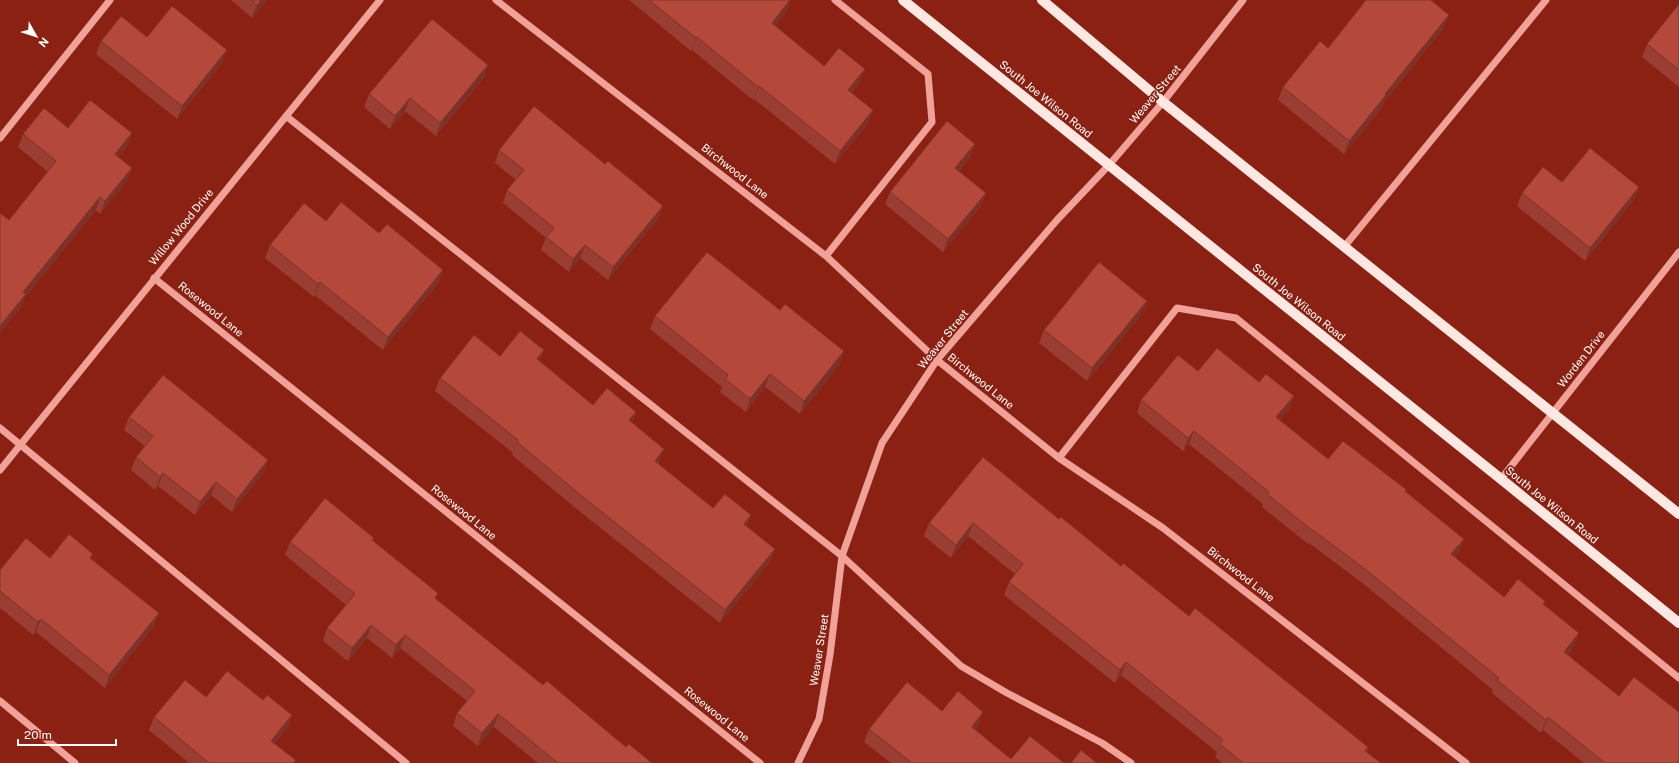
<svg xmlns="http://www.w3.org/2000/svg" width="1679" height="763" font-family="'Public Sans',sans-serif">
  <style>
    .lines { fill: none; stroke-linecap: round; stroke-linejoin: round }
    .minor { stroke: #f0a299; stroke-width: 7 }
    .major { stroke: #ffe7e2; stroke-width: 10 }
    .wall { fill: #9a3e33 }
    .shaded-wall { fill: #7d3229 }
    .building { fill: #b3483b; stroke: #7d3229 }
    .labels { text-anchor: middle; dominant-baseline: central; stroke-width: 3.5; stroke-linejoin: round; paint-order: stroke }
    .street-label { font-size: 11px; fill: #fff; stroke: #8a2113 }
  </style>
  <rect width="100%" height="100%" fill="#8a2113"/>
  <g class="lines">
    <!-- minor -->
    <path class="minor" d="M 496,0 L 826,256 L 937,360 L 1059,458 L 1163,528 L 1466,763
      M 286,116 L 842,556 L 961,666 L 1007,693 L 1102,743 L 1131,763
      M 0,138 L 110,0
      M 1344,247 L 1546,0
      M 826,256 L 932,122 L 928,74 L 835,0
      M 154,278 L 760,763
      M 0,428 L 406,763
      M 1059,458 L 1177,308 L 1236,318 L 1679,678
      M 0,470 L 380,0
      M 1501,479 L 1679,252
      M 0,701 L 75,763
      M 798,763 L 819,719 L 830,655 L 842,556 L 882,443 L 937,360 L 1057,220 L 1109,165 L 1163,102 L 1243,0"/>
    <!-- major -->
    <path class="major" d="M 903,0 L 1501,479 L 1679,623
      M 1042,0 L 1163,102 L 1679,514"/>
  </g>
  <!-- wall -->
  <path class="wall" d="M 231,0 L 267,0 L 252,18 Z
    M 629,0 L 791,0 L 787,11 L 775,26 L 824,66 L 865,69 L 860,82 L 852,93 L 873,110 L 868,123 L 835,164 L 754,99 L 753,100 L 692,50 L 691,51 Z
    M 1679,4 L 1679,87 L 1642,57 L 1647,44 Z
    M 1444,28 L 1384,102 L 1382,108 L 1344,154 L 1278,100 L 1283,87 L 1328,48 Z
    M 101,41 L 227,50 L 222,63 L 177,119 L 96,54 Z
    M 488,65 L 484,78 L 436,136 L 405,111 L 390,129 L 364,107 L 369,94 Z
    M 68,128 L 132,133 L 127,146 L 118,157 L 127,181 L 100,214 L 96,210 L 24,299 L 21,307 L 0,333 L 0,213 L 9,220 L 48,172 L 18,147 L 23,134 Z
    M 975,144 L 970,157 L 959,171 L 986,193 L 981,206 L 943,252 L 885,204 L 890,192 Z
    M 499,150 L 605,164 L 663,206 L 658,219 L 608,280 L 580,258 L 569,272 L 541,250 L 546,238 L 503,203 L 507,190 L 516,180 L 495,163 Z
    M 1562,182 L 1639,187 L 1634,200 L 1585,261 L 1517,206 L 1522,193 Z
    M 326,221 L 379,233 L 443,270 L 438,283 L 383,350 L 315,295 L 314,297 L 265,258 L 270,245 Z
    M 1147,301 L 1142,314 L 1087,381 L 1039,343 L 1044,330 Z
    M 655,316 L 840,364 L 800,414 L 765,387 L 746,412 L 720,392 L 722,387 L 650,329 Z
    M 544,350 L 540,361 L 593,405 L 636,412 L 632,423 L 664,449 L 659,462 L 658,464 L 713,508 L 751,515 L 747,526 L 775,549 L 770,562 L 720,623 L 578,510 L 512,455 L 513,453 L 435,391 L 440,378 L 500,356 Z
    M 1198,371 L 1259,382 L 1294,396 L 1289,409 L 1280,420 L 1328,459 L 1406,492 L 1464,539 L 1459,552 L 1455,557 L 1504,597 L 1544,605 L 1574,646 L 1568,654 L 1679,763 L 1584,763 L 1543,730 L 1541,733 L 1492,693 L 1493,690 L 1437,644 L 1361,582 L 1309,543 L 1308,544 L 1262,507 L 1263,504 L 1189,444 L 1183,451 L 1137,413 L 1141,400 Z
    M 129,417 L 263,473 L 232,512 L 211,495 L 195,515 L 158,486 L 155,490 L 131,470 L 136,457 L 145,446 L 124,430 Z
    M 1059,519 L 1121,566 L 1189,616 L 1368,747 L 1367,752 L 1381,763 L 1222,763 L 1215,757 L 1217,752 L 1121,675 L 1115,683 L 1004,595 L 1009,582 L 1015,574 L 968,536 L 951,558 L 924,536 L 929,523 Z
    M 373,540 L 436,599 L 543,685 L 626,747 L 652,763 L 538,763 L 494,727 L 478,746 L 453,726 L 457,713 L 467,701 L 400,648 L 392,658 L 367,638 L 348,661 L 323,641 L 327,628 L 346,605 L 285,555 L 290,542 Z
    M 50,558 L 92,559 L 154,626 L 105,688 L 36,632 L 33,635 L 0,608 L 0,570 Z
    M 206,697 L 263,700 L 292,715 L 287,728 L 275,743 L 295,763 L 189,763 L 149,730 L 154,717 Z
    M 942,711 L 979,725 L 975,730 L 1011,759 L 1064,763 L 891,763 L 864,742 L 869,729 Z"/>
  <!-- shaded-wall -->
  <path class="shaded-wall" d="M 261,0 L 267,0 L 252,18 L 257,5 Z
    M 790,0 L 791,0 L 787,11 L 767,36 L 772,23 Z
    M 1449,15 L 1444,28 L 1384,102 L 1382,108 L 1344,154 L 1349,141 L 1385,94 Z
    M 697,37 L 692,50 L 691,51 L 696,38 Z
    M 227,50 L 222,63 L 177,119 L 182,106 Z
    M 488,65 L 484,78 L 436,136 L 440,123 Z
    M 865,69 L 860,82 L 844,103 L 848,90 Z
    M 759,86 L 754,99 L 753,100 L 758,87 Z
    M 410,98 L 405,111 L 390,129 L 395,116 Z
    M 873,110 L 868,123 L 835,164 L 840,151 Z
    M 132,133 L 127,146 L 110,167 L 115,154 Z
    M 975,144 L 970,157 L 950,181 L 955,168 Z
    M 132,168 L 127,181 L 100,214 L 105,201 Z
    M 1639,187 L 1634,200 L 1585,261 L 1590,248 Z
    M 986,193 L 981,206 L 943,252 L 948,239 Z
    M 100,197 L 96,210 L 24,299 L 21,307 L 0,333 L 0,326 L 23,292 Z
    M 663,206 L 658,219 L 608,280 L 613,267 Z
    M 585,245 L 580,258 L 569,272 L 573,259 Z
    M 443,270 L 438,283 L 383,350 L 388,337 Z
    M 320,282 L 315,295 L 314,297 L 318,284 Z
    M 1147,301 L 1142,314 L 1087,381 L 1092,368 Z
    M 544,350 L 539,363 L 537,359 Z
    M 844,351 L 840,364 L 800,414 L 804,401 Z
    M 770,374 L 765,387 L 746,412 L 750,399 Z
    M 1294,396 L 1289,409 L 1272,430 L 1276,417 Z
    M 636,412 L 631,425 L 629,420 Z
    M 1194,431 L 1189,444 L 1183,451 L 1188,438 Z
    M 664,449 L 659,462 L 650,474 L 655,461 Z
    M 268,460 L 263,473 L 232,512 L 237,499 Z
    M 163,473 L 158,486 L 155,490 L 160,477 Z
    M 216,482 L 211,495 L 195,515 L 200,502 Z
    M 751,515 L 747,528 L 744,524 Z
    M 973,523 L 968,536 L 951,558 L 956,545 Z
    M 1464,539 L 1459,552 L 1447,567 L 1451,554 Z
    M 775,549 L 770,562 L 720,623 L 725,610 Z
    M 159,613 L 154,626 L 105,688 L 109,675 Z
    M 41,619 L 36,632 L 33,635 L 38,622 Z
    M 371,625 L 367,638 L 348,661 L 352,648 Z
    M 1579,633 L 1574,646 L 1560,665 L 1564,652 Z
    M 405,635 L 400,648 L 392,658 L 396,645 Z
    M 1126,662 L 1121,675 L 1115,683 L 1120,670 Z
    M 983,712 L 979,725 L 967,740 L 972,727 Z
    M 498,714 L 494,727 L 478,746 L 482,733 Z
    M 292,715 L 287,728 L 267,754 L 271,741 Z
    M 1548,717 L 1543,730 L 1541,733 L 1546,720 Z"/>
  <!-- building -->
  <path class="building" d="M 251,0 L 261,0 L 257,5 Z
    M 649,0 L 790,0 L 772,23 L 824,66 L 839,48 L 865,69 L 848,90 L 873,110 L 840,151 L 759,86 L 758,87 L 697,37 L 696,38 Z
    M 1366,0 L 1431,0 L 1449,15 L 1385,94 L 1386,95 L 1349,141 L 1283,87 L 1320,41 L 1328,48 Z
    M 1679,4 L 1679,70 L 1647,44 Z
    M 172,6 L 227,50 L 182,106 L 101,41 L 121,16 L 147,37 Z
    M 432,19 L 488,65 L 440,123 L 410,98 L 395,116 L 369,94 Z
    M 90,100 L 132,133 L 115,154 L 132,168 L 105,201 L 100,197 L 23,292 L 26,294 L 0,326 L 0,213 L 9,220 L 56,161 L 23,134 L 44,108 L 68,128 Z
    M 534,106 L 605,164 L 608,161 L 663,206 L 613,267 L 585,245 L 573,259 L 546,237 L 554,228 L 507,190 L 524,170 L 499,150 Z
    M 947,121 L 975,144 L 955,168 L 986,193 L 948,239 L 890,192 Z
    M 1590,148 L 1639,187 L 1590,248 L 1522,193 L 1543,167 L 1562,182 Z
    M 341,202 L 379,233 L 387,224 L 443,270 L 388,337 L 320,282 L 318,284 L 270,245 L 304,203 L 326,221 Z
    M 707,252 L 780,310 L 785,304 L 844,351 L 804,401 L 770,374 L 750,399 L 725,379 L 728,375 L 655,316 Z
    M 1099,262 L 1147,301 L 1092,368 L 1044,330 Z
    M 520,331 L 544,350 L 537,359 L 593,405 L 607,388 L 636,412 L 629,420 L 664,449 L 655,461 L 713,508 L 725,494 L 751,515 L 744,524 L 775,549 L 725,610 L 583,497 L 517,442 L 518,440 L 440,378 L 474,335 L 500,356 Z
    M 1217,348 L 1259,382 L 1266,374 L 1294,396 L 1276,417 L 1328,459 L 1343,441 L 1407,490 L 1405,491 L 1464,539 L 1451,554 L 1504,597 L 1518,579 L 1545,601 L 1543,604 L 1579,633 L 1564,652 L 1619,696 L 1634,677 L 1679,712 L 1679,763 L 1605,763 L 1548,717 L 1546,720 L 1497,680 L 1499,678 L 1441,631 L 1365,569 L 1313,530 L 1313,531 L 1267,494 L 1269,492 L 1194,431 L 1188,438 L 1141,400 L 1178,355 L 1198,371 Z
    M 163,375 L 268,460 L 237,499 L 216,482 L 200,502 L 163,473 L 160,477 L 136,457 L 153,436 L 129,417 Z
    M 983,457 L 1059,519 L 1061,517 L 1121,566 L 1123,563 L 1189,616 L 1195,608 L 1368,747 L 1365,751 L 1381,763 L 1243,763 L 1220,744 L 1223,740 L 1126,662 L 1120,670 L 1009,582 L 1023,564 L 973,523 L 956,545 L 929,523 Z
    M 325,498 L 374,538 L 372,540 L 438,593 L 435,598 L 543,685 L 547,681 L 626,747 L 629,744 L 652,763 L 558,763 L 498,714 L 482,733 L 457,713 L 475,691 L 405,635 L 396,645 L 371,625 L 352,648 L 327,628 L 355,594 L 290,542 Z
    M 69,534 L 93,554 L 90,558 L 159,613 L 109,675 L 41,619 L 38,622 L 0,591 L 0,570 L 26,538 L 50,558 Z
    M 227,671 L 263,700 L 267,695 L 292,715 L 271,741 L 296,760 L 293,763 L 209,763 L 154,717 L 185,680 L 206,697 Z
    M 907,682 L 942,711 L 958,691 L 983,712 L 972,727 L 1011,759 L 1030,736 L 1064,763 L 912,763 L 869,729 Z
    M 1081,750 L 1097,763 L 1071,763 Z"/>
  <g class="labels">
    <!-- street labels -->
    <g class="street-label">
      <text transform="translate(1155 94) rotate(-50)">Weaver Street</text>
      <text transform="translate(1046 99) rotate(39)">South Joe Wilson Road</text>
      <text transform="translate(735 171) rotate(38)">Birchwood Lane</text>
      <text transform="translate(181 227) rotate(-51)">Willow Wood Drive</text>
      <text transform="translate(1299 302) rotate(39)">South Joe Wilson Road</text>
      <text transform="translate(211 309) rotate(39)">Rosewood Lane</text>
      <text transform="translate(943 339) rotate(-51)">Weaver Street</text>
      <text transform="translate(1581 359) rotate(-52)">Worden Drive</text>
      <text transform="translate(981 381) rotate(39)">Birchwood Lane</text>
      <text transform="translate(1552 505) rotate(39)">South Joe Wilson Road</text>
      <text transform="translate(464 512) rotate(39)">Rosewood Lane</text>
      <text transform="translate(1241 574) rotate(38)">Birchwood Lane</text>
      <text transform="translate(819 650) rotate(-81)">Weaver Street</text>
      <text transform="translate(717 714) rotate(39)">Rosewood Lane</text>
    </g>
  </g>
  <!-- north arrow -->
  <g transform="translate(36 36) rotate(129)" stroke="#8a2113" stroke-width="3" paint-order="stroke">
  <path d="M0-3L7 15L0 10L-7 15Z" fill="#ffffff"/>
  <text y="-6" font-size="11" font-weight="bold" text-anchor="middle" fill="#ffffff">N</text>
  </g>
  <!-- scale -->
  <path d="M18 739v6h98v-6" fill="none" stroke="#ffffff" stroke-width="2"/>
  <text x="24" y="739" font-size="12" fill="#ffffff" stroke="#8a2113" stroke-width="3" paint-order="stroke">20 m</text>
</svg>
